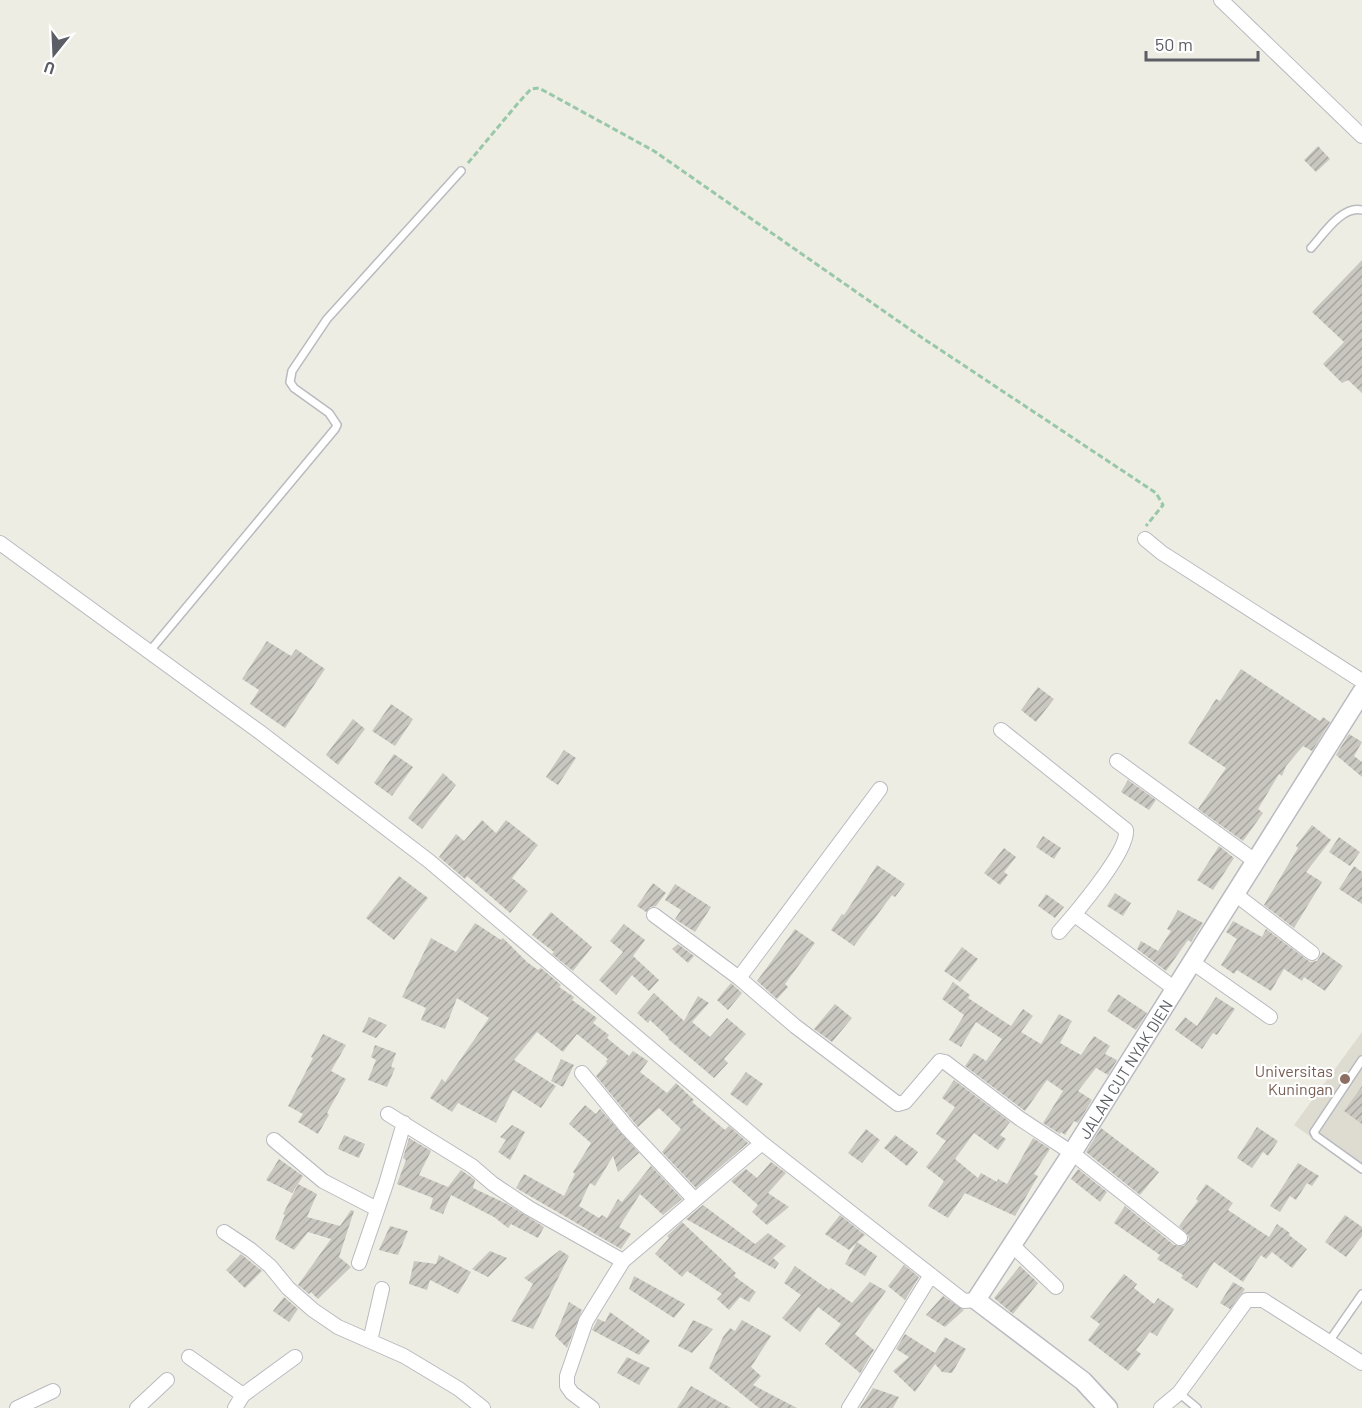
<svg xmlns="http://www.w3.org/2000/svg" width="1362" height="1408" font-family="Barlow,sans-serif">
  <style>
    .education { fill: #dedcd1 }
    .building { fill: url(#building-hatch) }
    .lines { fill: none; stroke-linecap: round; stroke-linejoin: round }
    .lane-casing { stroke: #b8bac0; stroke-width: 10 }
    .street-casing { stroke: #b8bac0; stroke-width: 16 }
    .secondary-casing { stroke: #b9bbc2; stroke-width: 21 }
    .path { stroke: #98c8a9; stroke-width: 3; stroke-dasharray: 6 3; stroke-linecap: butt }
    .lane { stroke: #fff; stroke-width: 7 }
    .street { stroke: #fff; stroke-width: 14 }
    .secondary { stroke: #fff; stroke-width: 18 }
    .education-dot { fill: #8d6e63; stroke: #fff; stroke-width: 2 }
    .labels { text-anchor: middle; dominant-baseline: central; stroke-width: 4.5; stroke-linejoin: round; paint-order: stroke }
    .street-label { font-size: 16px; fill: #5b5e64; stroke: #fff }
    .education-label { font-size: 16px; fill: #785e54; stroke: #fff; text-anchor: end }
  </style>
  <defs>
    <pattern id="building-hatch" width="6" height="6" patternUnits="userSpaceOnUse" patternTransform="scale(1.5)"><rect width="6" height="6" fill="#c9c7c0"/><path d="M-1 1l2-2M0 6l6-6M5 7l2-2" fill="none" stroke="#a6a5a0"/></pattern>
  </defs>
  <rect width="100%" height="100%" fill="#eeede3"/>
  <!-- education -->
  <path class="education" d="M 1362,1032 L 1362,1173 L 1294,1125 Z"/>
  <!-- building -->
  <path class="building" d="M 1318,146 L 1330,159 L 1316,172 L 1304,160 Z
    M 1362,260 L 1362,393 L 1348,380 L 1342,383 L 1323,364 L 1344,342 L 1312,312 Z
    M 267,641 L 291,656 L 296,649 L 325,669 L 285,728 L 250,704 L 259,690 L 242,679 Z
    M 1241,669 L 1320,721 L 1323,717 L 1330,722 L 1312,751 L 1303,746 L 1286,766 L 1282,776 L 1279,774 L 1258,809 L 1263,813 L 1243,841 L 1198,809 L 1226,768 L 1188,743 L 1216,699 L 1220,701 Z
    M 1038,687 L 1054,699 L 1036,722 L 1021,710 Z
    M 391,704 L 413,719 L 395,746 L 372,731 Z
    M 353,719 L 365,729 L 338,765 L 326,755 Z
    M 1349,734 L 1362,742 L 1354,756 L 1362,762 L 1362,777 L 1336,755 Z
    M 564,750 L 576,758 L 558,785 L 546,777 Z
    M 394,754 L 413,767 L 392,796 L 374,783 Z
    M 443,773 L 456,785 L 422,829 L 408,818 Z
    M 1128,780 L 1156,800 L 1149,810 L 1121,792 Z
    M 482,820 L 496,833 L 506,820 L 538,845 L 512,878 L 528,891 L 510,913 L 467,876 L 465,879 L 439,857 L 456,834 L 464,841 Z
    M 1312,825 L 1331,840 L 1306,872 L 1322,882 L 1294,928 L 1264,905 L 1298,848 L 1296,846 Z
    M 1043,836 L 1061,848 L 1054,859 L 1036,847 Z
    M 1339,837 L 1360,852 L 1350,866 L 1329,852 Z
    M 1219,846 L 1234,858 L 1213,890 L 1197,880 Z
    M 1004,848 L 1016,857 L 1004,872 L 1008,875 L 1000,885 L 984,873 Z
    M 877,865 L 905,884 L 895,897 L 892,895 L 854,946 L 831,930 L 842,914 L 844,915 Z
    M 1354,866 L 1362,872 L 1362,904 L 1339,889 Z
    M 399,876 L 428,898 L 394,940 L 366,918 Z
    M 653,883 L 666,893 L 656,906 L 650,907 L 646,912 L 637,906 Z
    M 675,884 L 711,907 L 695,932 L 675,919 L 681,910 L 665,900 Z
    M 1115,893 L 1131,903 L 1123,916 L 1107,906 Z
    M 1046,894 L 1064,907 L 1055,918 L 1038,906 Z
    M 1178,910 L 1203,923 L 1191,942 L 1188,940 L 1166,971 L 1137,949 L 1141,941 L 1158,951 L 1171,931 L 1167,929 Z
    M 551,912 L 592,947 L 573,971 L 552,954 L 554,952 L 532,935 Z
    M 1233,921 L 1262,937 L 1266,929 L 1310,962 L 1317,961 L 1323,952 L 1343,966 L 1325,991 L 1304,977 L 1302,981 L 1284,969 L 1271,991 L 1237,970 L 1234,974 L 1221,965 L 1237,939 L 1226,932 Z
    M 475,923 L 501,940 L 503,938 L 527,962 L 538,970 L 541,968 L 561,985 L 559,987 L 574,997 L 572,1000 L 597,1018 L 593,1023 L 609,1035 L 607,1038 L 629,1056 L 633,1051 L 648,1061 L 640,1072 L 667,1093 L 676,1083 L 694,1100 L 692,1102 L 725,1130 L 729,1126 L 748,1143 L 696,1188 L 662,1152 L 681,1129 L 659,1108 L 638,1127 L 596,1076 L 607,1063 L 606,1061 L 608,1059 L 577,1034 L 563,1052 L 537,1032 L 514,1060 L 556,1086 L 541,1108 L 513,1090 L 496,1123 L 458,1103 L 452,1112 L 430,1098 L 442,1079 L 445,1082 L 489,1018 L 457,998 L 445,1029 L 421,1020 L 426,1008 L 402,997 L 431,938 L 456,952 Z
    M 624,924 L 645,940 L 633,956 L 659,980 L 649,991 L 632,975 L 616,995 L 599,980 L 623,952 L 610,941 Z
    M 795,929 L 815,943 L 785,984 L 788,987 L 777,999 L 757,981 Z
    M 678,944 L 694,956 L 688,963 L 672,949 Z
    M 962,947 L 978,959 L 960,982 L 944,971 Z
    M 953,982 L 970,995 L 968,998 L 1011,1026 L 1023,1009 L 1033,1016 L 1021,1032 L 1041,1044 L 1059,1014 L 1072,1021 L 1060,1043 L 1081,1055 L 1094,1036 L 1110,1046 L 1105,1054 L 1117,1060 L 1108,1075 L 1096,1068 L 1078,1091 L 1092,1100 L 1078,1123 L 1074,1121 L 1065,1135 L 1061,1132 L 1060,1134 L 1043,1123 L 1063,1091 L 1047,1080 L 1025,1111 L 965,1066 L 974,1053 L 986,1061 L 1002,1039 L 976,1022 L 961,1047 L 949,1040 L 964,1015 L 942,999 Z
    M 731,983 L 742,993 L 728,1010 L 717,1000 Z
    M 654,993 L 684,1021 L 698,996 L 709,1003 L 692,1022 L 710,1037 L 727,1018 L 746,1034 L 724,1059 L 728,1063 L 714,1078 L 668,1039 L 669,1038 L 650,1020 L 648,1023 L 637,1013 Z
    M 1118,994 L 1147,1013 L 1136,1030 L 1107,1011 Z
    M 1216,997 L 1235,1009 L 1217,1035 L 1213,1033 L 1202,1049 L 1175,1030 L 1185,1017 L 1197,1026 Z
    M 835,1004 L 852,1018 L 832,1042 L 814,1029 Z
    M 369,1017 L 387,1025 L 376,1038 L 362,1032 Z
    M 323,1034 L 346,1045 L 331,1071 L 346,1079 L 327,1113 L 329,1115 L 318,1134 L 298,1122 L 303,1114 L 288,1106 L 313,1058 L 311,1057 Z
    M 375,1045 L 396,1053 L 391,1067 L 395,1068 L 387,1087 L 368,1080 L 376,1060 L 371,1057 Z
    M 561,1059 L 574,1065 L 563,1087 L 551,1081 Z
    M 746,1072 L 763,1084 L 747,1106 L 730,1094 Z
    M 954,1080 L 1010,1122 L 1000,1135 L 1006,1139 L 998,1150 L 974,1133 L 955,1159 L 978,1178 L 981,1173 L 997,1182 L 998,1179 L 1007,1184 L 1033,1138 L 1050,1149 L 1034,1174 L 1038,1176 L 1015,1216 L 965,1193 L 948,1218 L 928,1206 L 944,1181 L 926,1167 L 946,1141 L 936,1134 L 955,1107 L 942,1098 Z
    M 1362,1086 L 1362,1124 L 1344,1111 Z
    M 585,1105 L 596,1114 L 600,1109 L 639,1153 L 618,1172 L 613,1156 L 595,1186 L 590,1183 L 579,1206 L 599,1218 L 602,1215 L 607,1218 L 618,1199 L 622,1202 L 651,1166 L 682,1199 L 663,1215 L 640,1194 L 619,1227 L 631,1234 L 621,1249 L 516,1188 L 524,1174 L 564,1196 L 575,1174 L 573,1172 L 591,1143 L 569,1124 Z
    M 512,1125 L 525,1132 L 510,1160 L 498,1152 L 506,1140 L 500,1137 Z
    M 1257,1127 L 1278,1141 L 1268,1156 L 1263,1152 L 1252,1168 L 1237,1158 Z
    M 1101,1128 L 1159,1172 L 1140,1195 L 1086,1152 Z
    M 866,1129 L 880,1140 L 862,1163 L 848,1153 Z
    M 344,1135 L 365,1144 L 359,1158 L 338,1149 Z
    M 895,1135 L 918,1152 L 907,1166 L 884,1148 Z
    M 409,1138 L 431,1151 L 419,1175 L 448,1187 L 461,1170 L 475,1180 L 473,1188 L 507,1204 L 544,1227 L 538,1238 L 511,1224 L 508,1228 L 494,1217 L 451,1195 L 443,1214 L 430,1209 L 433,1198 L 397,1184 L 406,1160 L 403,1158 Z
    M 279,1159 L 303,1176 L 292,1193 L 266,1180 Z
    M 771,1162 L 786,1173 L 768,1193 L 789,1207 L 767,1225 L 752,1212 L 758,1205 L 731,1181 L 746,1169 L 757,1178 Z
    M 1298,1163 L 1319,1176 L 1312,1186 L 1307,1183 L 1296,1200 L 1290,1196 L 1280,1212 L 1270,1206 Z
    M 1078,1169 L 1107,1192 L 1100,1202 L 1071,1179 Z
    M 298,1184 L 317,1194 L 307,1217 L 340,1226 L 351,1210 L 354,1211 L 339,1257 L 351,1267 L 318,1299 L 311,1292 L 309,1294 L 298,1285 L 331,1239 L 308,1232 L 294,1250 L 275,1239 L 285,1215 L 283,1214 Z
    M 1206,1184 L 1233,1203 L 1228,1210 L 1269,1237 L 1277,1224 L 1290,1233 L 1289,1235 L 1307,1249 L 1292,1268 L 1272,1252 L 1266,1259 L 1261,1255 L 1243,1282 L 1214,1262 L 1197,1288 L 1181,1278 L 1183,1275 L 1157,1259 L 1160,1255 L 1114,1223 L 1125,1206 L 1174,1245 L 1184,1246 L 1189,1240 L 1188,1235 L 1179,1226 L 1198,1201 L 1196,1199 Z
    M 703,1205 L 755,1244 L 768,1233 L 786,1246 L 773,1258 L 779,1263 L 775,1269 L 686,1219 Z
    M 840,1215 L 865,1235 L 849,1250 L 825,1234 Z
    M 1345,1215 L 1362,1227 L 1362,1236 L 1346,1257 L 1325,1242 Z
    M 682,1222 L 736,1273 L 734,1276 L 756,1292 L 749,1302 L 740,1297 L 729,1310 L 717,1299 L 722,1294 L 687,1271 L 682,1277 L 655,1254 L 669,1238 L 667,1236 Z
    M 390,1226 L 408,1231 L 398,1255 L 379,1250 Z
    M 857,1242 L 877,1256 L 865,1276 L 845,1264 Z
    M 560,1250 L 569,1256 L 533,1329 L 511,1321 L 533,1284 L 524,1278 Z
    M 490,1251 L 507,1258 L 488,1277 L 472,1269 Z
    M 241,1254 L 262,1271 L 245,1288 L 226,1270 Z
    M 439,1255 L 471,1272 L 458,1294 L 430,1280 L 427,1290 L 409,1284 L 414,1261 L 436,1264 Z
    M 904,1265 L 919,1277 L 905,1300 L 888,1286 Z
    M 795,1266 L 829,1290 L 831,1288 L 852,1303 L 870,1282 L 886,1291 L 855,1334 L 874,1350 L 860,1373 L 825,1344 L 841,1324 L 818,1307 L 800,1332 L 782,1318 L 801,1295 L 784,1283 Z
    M 1020,1266 L 1038,1283 L 1013,1314 L 994,1298 Z
    M 1124,1274 L 1137,1284 L 1134,1288 L 1154,1304 L 1158,1298 L 1174,1309 L 1157,1336 L 1150,1332 L 1136,1350 L 1141,1354 L 1128,1371 L 1088,1340 L 1100,1324 L 1090,1317 Z
    M 634,1276 L 685,1304 L 674,1318 L 629,1289 Z
    M 1233,1282 L 1245,1289 L 1230,1309 L 1220,1303 Z
    M 943,1296 L 964,1310 L 945,1327 L 926,1315 Z
    M 284,1297 L 298,1309 L 289,1322 L 273,1311 Z
    M 569,1302 L 582,1310 L 567,1348 L 555,1336 Z
    M 610,1312 L 650,1341 L 639,1355 L 592,1330 L 598,1319 L 605,1322 Z
    M 693,1320 L 713,1329 L 692,1353 L 678,1346 Z
    M 742,1320 L 771,1336 L 751,1367 L 761,1376 L 753,1385 L 797,1408 L 759,1408 L 709,1368 L 723,1337 L 730,1328 L 735,1331 Z
    M 905,1334 L 935,1353 L 945,1337 L 966,1349 L 952,1373 L 942,1372 L 935,1364 L 915,1392 L 893,1371 L 909,1357 L 896,1349 Z
    M 627,1357 L 650,1368 L 639,1385 L 617,1373 Z
    M 691,1386 L 731,1408 L 677,1408 Z
    M 873,1388 L 899,1397 L 893,1408 L 860,1408 Z"/>
  <g class="lines">
    <defs>
      <path id="lane" d="M 1311,248 C 1323,235 1342,205 1362,210
        M 149,652 L 335,429 L 337,425 L 329,413 L 294,388 L 290,382 L 292,371 L 327,319 L 461,171
        M 1362,1060 L 1314,1132 L 1316,1136 L 1362,1169
        M 1330,1340 L 1362,1294
        M 1179,1393 L 1197,1408"/>
      <path id="street" d="M 1221,0 L 1362,136
        M 1145,539 L 1162,553 L 1362,681
        M 0,543 L 261,733 L 429,861 L 762,1143 L 964,1301 L 976,1300
        M 1001,730 L 1126,830 C 1129,851 1074,915 1059,932
        M 1117,761 L 1255,861
        M 1235,894 L 1312,953
        M 654,915 L 739,978 L 795,1026 L 898,1104 L 905,1102 L 940,1061 L 945,1062 L 1019,1118 L 1072,1153 L 1180,1238
        M 1075,915 L 1175,989
        M 1192,962 L 1270,1017
        M 739,978 L 880,789
        M 582,1073 L 628,1129 L 694,1199
        M 388,1114 L 472,1166 L 493,1184 L 529,1208 L 623,1261
        M 274,1140 L 323,1181 L 377,1209
        M 224,1232 L 251,1250 L 270,1266 L 288,1288 L 313,1310 L 338,1327 L 404,1356 L 459,1389 L 483,1408
        M 1012,1245 L 1056,1287
        M 359,1263 L 386,1184 L 404,1123
        M 370,1341 L 382,1289
        M 189,1357 L 243,1395
        M 17,1408 L 53,1391
        M 137,1408 L 167,1380
        M 235,1408 L 243,1395 L 295,1357
        M 592,1408 L 572,1393 L 567,1386 L 567,1376 L 586,1321 L 623,1261 L 762,1143
        M 849,1408 L 931,1275
        M 1161,1408 L 1179,1393 L 1247,1300 L 1263,1300 L 1362,1363"/>
      <g id="secondary">
        <path id="s1" d="M 1108,1408 L 1083,1381 L 976,1300 L 1072,1153 L 1362,692"/>
      </g>
    </defs>
    <!-- lane casing -->
    <use href="#lane" class="lane-casing"/>
    <!-- street casing -->
    <use href="#street" class="street-casing"/>
    <!-- secondary casing -->
    <use href="#secondary" class="secondary-casing"/>
    <!-- path -->
    <path class="path" d="M 468,163 L 519,102 L 531,89 L 539,88 L 654,151 L 921,337 L 1156,493 L 1163,505 L 1146,526"/>
    <!-- lane -->
    <use href="#lane" class="lane"/>
    <!-- street -->
    <use href="#street" class="street"/>
    <!-- secondary -->
    <use href="#secondary" class="secondary"/>
  </g>
  <!-- markers -->
  <circle class="education-dot" cx="1345" cy="1079" r="6"/>
  <g class="labels">
    <!-- street labels -->
    <g class="street-label">
      <text stroke="none"><textPath href="#s1" startOffset="446">JALAN CUT NYAK DIEN</textPath></text>
    </g>
    <!-- education labels -->
    <g class="education-label">
      <text x="1333" y="1070">Universitas<tspan x="1333" dy="18">Kuningan</tspan></text>
    </g>
  </g>
  <!-- north arrow -->
  <g transform="translate(54 54) rotate(198)" stroke="#ffffff" stroke-width="4.5" paint-order="stroke">
  <path d="M0-4.5L10 22L0 15L-10 22Z" fill="#5b5e64"/>
  <text y="-9" font-size="16" font-weight="bold" text-anchor="middle" fill="#5b5e64">U</text>
  </g>
  <!-- scale -->
  <path d="M1146 51v9h112v-9" fill="none" stroke="#5b5e64" stroke-width="3"/>
  <text x="1155" y="51" font-size="18" fill="#5b5e64" stroke="#ffffff" stroke-width="4.5" paint-order="stroke">50 m</text>
</svg>
